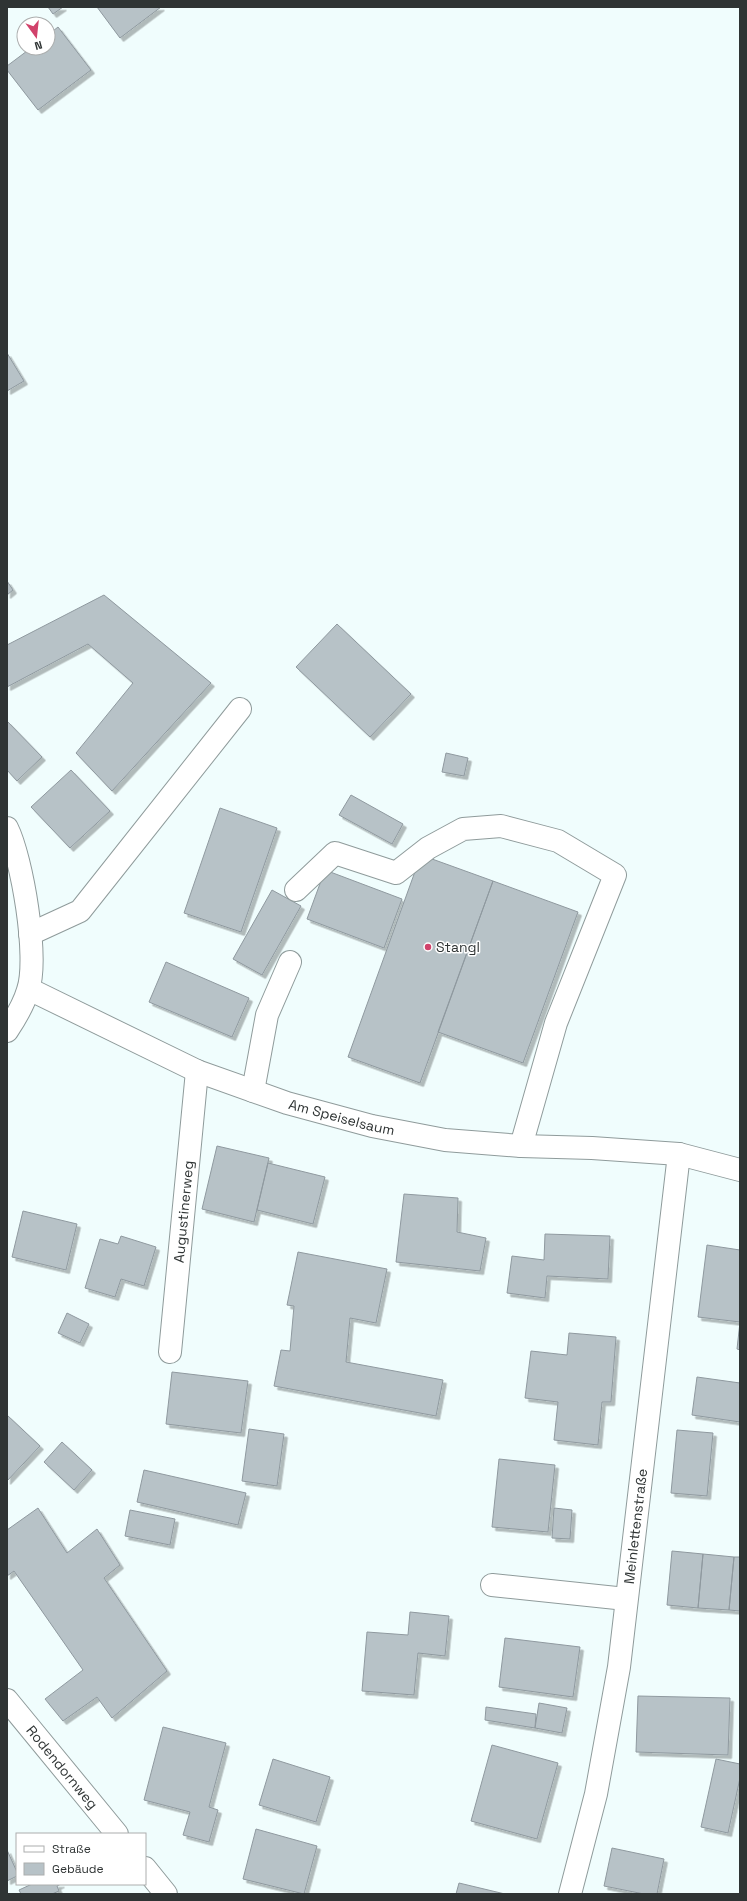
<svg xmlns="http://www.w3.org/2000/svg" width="747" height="1901" font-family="'Space Grotesk',sans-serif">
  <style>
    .building { fill: #b7c2c7; stroke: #8f999f; filter: url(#shadow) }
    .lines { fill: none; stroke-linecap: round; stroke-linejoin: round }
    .minor-casing { stroke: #8f9b9b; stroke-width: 24 }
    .minor { stroke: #fff; stroke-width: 22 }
    .poi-dot { fill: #d1426b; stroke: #fff; stroke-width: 1.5 }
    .labels { text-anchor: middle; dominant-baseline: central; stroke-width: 3; stroke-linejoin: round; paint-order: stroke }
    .poi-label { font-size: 14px; fill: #2f3434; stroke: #fff; text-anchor: start }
    .street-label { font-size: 14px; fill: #2f3434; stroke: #fff }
  </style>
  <defs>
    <filter id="shadow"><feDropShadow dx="3.5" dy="3.5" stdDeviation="0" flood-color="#0004"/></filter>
  </defs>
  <rect width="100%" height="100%" fill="#f0fdfd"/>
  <!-- building -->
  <path class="building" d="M 48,7 L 63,7 L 53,14 Z
    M 97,7 L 161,7 L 120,38 Z
    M 58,27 L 91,70 L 38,110 L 7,70 L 7,66 L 31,48 L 48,48 L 48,35 Z
    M 7,353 L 24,381 L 7,391 Z
    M 7,581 L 13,590 L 7,595 Z
    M 104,595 L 211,683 L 112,791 L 76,753 L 133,683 L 88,644 L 7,687 L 7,645 Z
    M 337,624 L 411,694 L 370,737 L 296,667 Z
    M 7,721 L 42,757 L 17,781 L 7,770 Z
    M 446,753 L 468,758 L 464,776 L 442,772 Z
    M 71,770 L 110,811 L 70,848 L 31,807 Z
    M 351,795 L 403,824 L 392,844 L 339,815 Z
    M 220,808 L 277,828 L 241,932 L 184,913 Z
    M 421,855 L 493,881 L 420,1083 L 348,1057 Z
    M 325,870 L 402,899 L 384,948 L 307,919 Z
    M 493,881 L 578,912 L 523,1063 L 438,1032 Z
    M 272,890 L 301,906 L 262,975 L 233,959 Z
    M 166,962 L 249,998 L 232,1037 L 149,1002 Z
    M 217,1146 L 269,1158 L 254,1222 L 202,1209 Z
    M 268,1163 L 325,1177 L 313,1224 L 257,1210 Z
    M 404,1194 L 458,1198 L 457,1232 L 486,1238 L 480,1271 L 396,1262 Z
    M 23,1211 L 77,1224 L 66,1270 L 12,1257 Z
    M 545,1234 L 610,1236 L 608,1279 L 547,1276 L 545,1298 L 507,1293 L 512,1256 L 544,1260 Z
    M 121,1236 L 156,1247 L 144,1286 L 121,1279 L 115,1297 L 85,1288 L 100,1239 L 118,1244 Z
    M 707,1245 L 740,1250 L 740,1350 L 737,1349 L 740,1322 L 698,1317 Z
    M 298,1252 L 387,1269 L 376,1323 L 350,1318 L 346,1362 L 443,1380 L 436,1416 L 274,1386 L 281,1350 L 290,1351 L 294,1306 L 287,1305 Z
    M 67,1313 L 89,1324 L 80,1343 L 58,1333 Z
    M 569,1333 L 616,1337 L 611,1402 L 602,1402 L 598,1445 L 554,1440 L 558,1402 L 525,1398 L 531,1351 L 567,1355 Z
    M 172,1372 L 248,1381 L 241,1433 L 166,1424 Z
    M 697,1377 L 740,1383 L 740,1422 L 692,1415 Z
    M 7,1415 L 40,1446 L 7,1481 Z
    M 249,1429 L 284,1434 L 277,1486 L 242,1481 Z
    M 677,1430 L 713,1433 L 707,1496 L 671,1493 Z
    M 62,1442 L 92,1470 L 74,1490 L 44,1462 Z
    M 499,1459 L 555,1465 L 548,1532 L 492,1527 Z
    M 144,1470 L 246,1493 L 238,1525 L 137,1502 Z
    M 38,1508 L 67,1553 L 97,1529 L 120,1565 L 104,1578 L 167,1671 L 112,1718 L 97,1697 L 63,1721 L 45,1699 L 83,1670 L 14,1571 L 7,1576 L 7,1530 Z
    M 554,1508 L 572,1510 L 570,1539 L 552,1538 Z
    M 130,1510 L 175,1519 L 170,1545 L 125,1536 Z
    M 672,1551 L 703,1554 L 698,1608 L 667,1605 Z
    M 703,1554 L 734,1557 L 729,1610 L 698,1608 Z
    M 734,1557 L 740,1557 L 740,1611 L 729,1610 Z
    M 410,1612 L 449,1616 L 445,1656 L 418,1653 L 414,1695 L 362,1691 L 367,1632 L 408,1635 Z
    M 505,1638 L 580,1647 L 573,1697 L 499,1687 Z
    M 638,1696 L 730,1698 L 728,1755 L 636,1752 Z
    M 539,1703 L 567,1708 L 562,1733 L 535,1728 Z
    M 486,1707 L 536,1714 L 535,1728 L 485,1720 Z
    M 163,1727 L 226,1743 L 209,1807 L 218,1810 L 209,1842 L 183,1835 L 190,1812 L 144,1800 Z
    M 492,1745 L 558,1763 L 537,1839 L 471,1821 Z
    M 273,1759 L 330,1777 L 316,1822 L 259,1805 Z
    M 716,1759 L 740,1764 L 740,1778 L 728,1833 L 701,1827 Z
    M 256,1829 L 317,1846 L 304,1894 L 243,1879 Z
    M 612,1848 L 664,1859 L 657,1894 L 644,1894 L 604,1886 Z
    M 7,1850 L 17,1872 L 17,1876 L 7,1881 Z
    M 459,1883 L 505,1894 L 456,1894 Z
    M 32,1884 L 61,1884 L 57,1886 L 59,1891 L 52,1894 L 21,1894 L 19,1890 Z"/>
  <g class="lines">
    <defs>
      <g id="minor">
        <path d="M 7,828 C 22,858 39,958 28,990 C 24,1004 15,1019 7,1031"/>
        <path d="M 296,890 L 335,853 L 396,873 L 428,848 L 463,829 L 501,826 L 558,841 L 615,875 L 556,1023 L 521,1146"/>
        <path d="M 30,934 L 80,911 L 240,709"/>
        <path id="s1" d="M 29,989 L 197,1071 L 287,1103 L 372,1126 L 445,1140 L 521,1146 L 592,1148 L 679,1154 L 740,1170"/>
        <path d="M 253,1091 L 267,1015 L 290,962"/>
        <path id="s2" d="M 170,1352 L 197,1071"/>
        <path d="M 492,1585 L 626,1599"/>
        <path id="s3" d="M 7,1700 L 117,1834"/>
        <path d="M 145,1868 L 166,1894"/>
        <path id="s4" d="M 570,1894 L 596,1794 L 619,1667 L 679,1154"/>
      </g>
    </defs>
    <!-- minor casing -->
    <use href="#minor" class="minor-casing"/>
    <!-- minor -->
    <use href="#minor" class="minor"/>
  </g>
  <!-- markers -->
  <circle class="poi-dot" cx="428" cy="947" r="4"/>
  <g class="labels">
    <!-- poi labels -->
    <g class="poi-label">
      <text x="436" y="947">Stangl</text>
    </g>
    <!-- street labels -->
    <g class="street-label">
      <text stroke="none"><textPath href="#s1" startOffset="339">Am Speiselsaum</textPath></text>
      <text stroke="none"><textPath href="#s2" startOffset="141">Augustinerweg</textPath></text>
      <text stroke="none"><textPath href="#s4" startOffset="374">Meinlettenstraße</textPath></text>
      <text stroke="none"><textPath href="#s3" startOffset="87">Rodendornweg</textPath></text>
    </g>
  </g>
  <!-- border -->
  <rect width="747" height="1901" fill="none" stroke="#2f3434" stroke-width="16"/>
  <!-- legend -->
  <rect x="16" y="1833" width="130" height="52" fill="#ffffff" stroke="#acaeae"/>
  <rect x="24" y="1846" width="20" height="6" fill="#ffffff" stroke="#acaeae"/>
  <text x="52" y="1853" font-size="12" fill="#2f3434">Straße</text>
  <rect x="24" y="1863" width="20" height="12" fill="#b7c2c7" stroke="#acaeae"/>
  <text x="52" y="1873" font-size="12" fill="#2f3434">Gebäude</text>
  <!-- north arrow -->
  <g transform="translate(36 36) rotate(165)"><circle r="19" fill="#ffffff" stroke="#acaeae"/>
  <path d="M0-3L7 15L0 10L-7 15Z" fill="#d1426b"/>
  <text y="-6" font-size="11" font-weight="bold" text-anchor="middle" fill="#2f3434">N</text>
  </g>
</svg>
